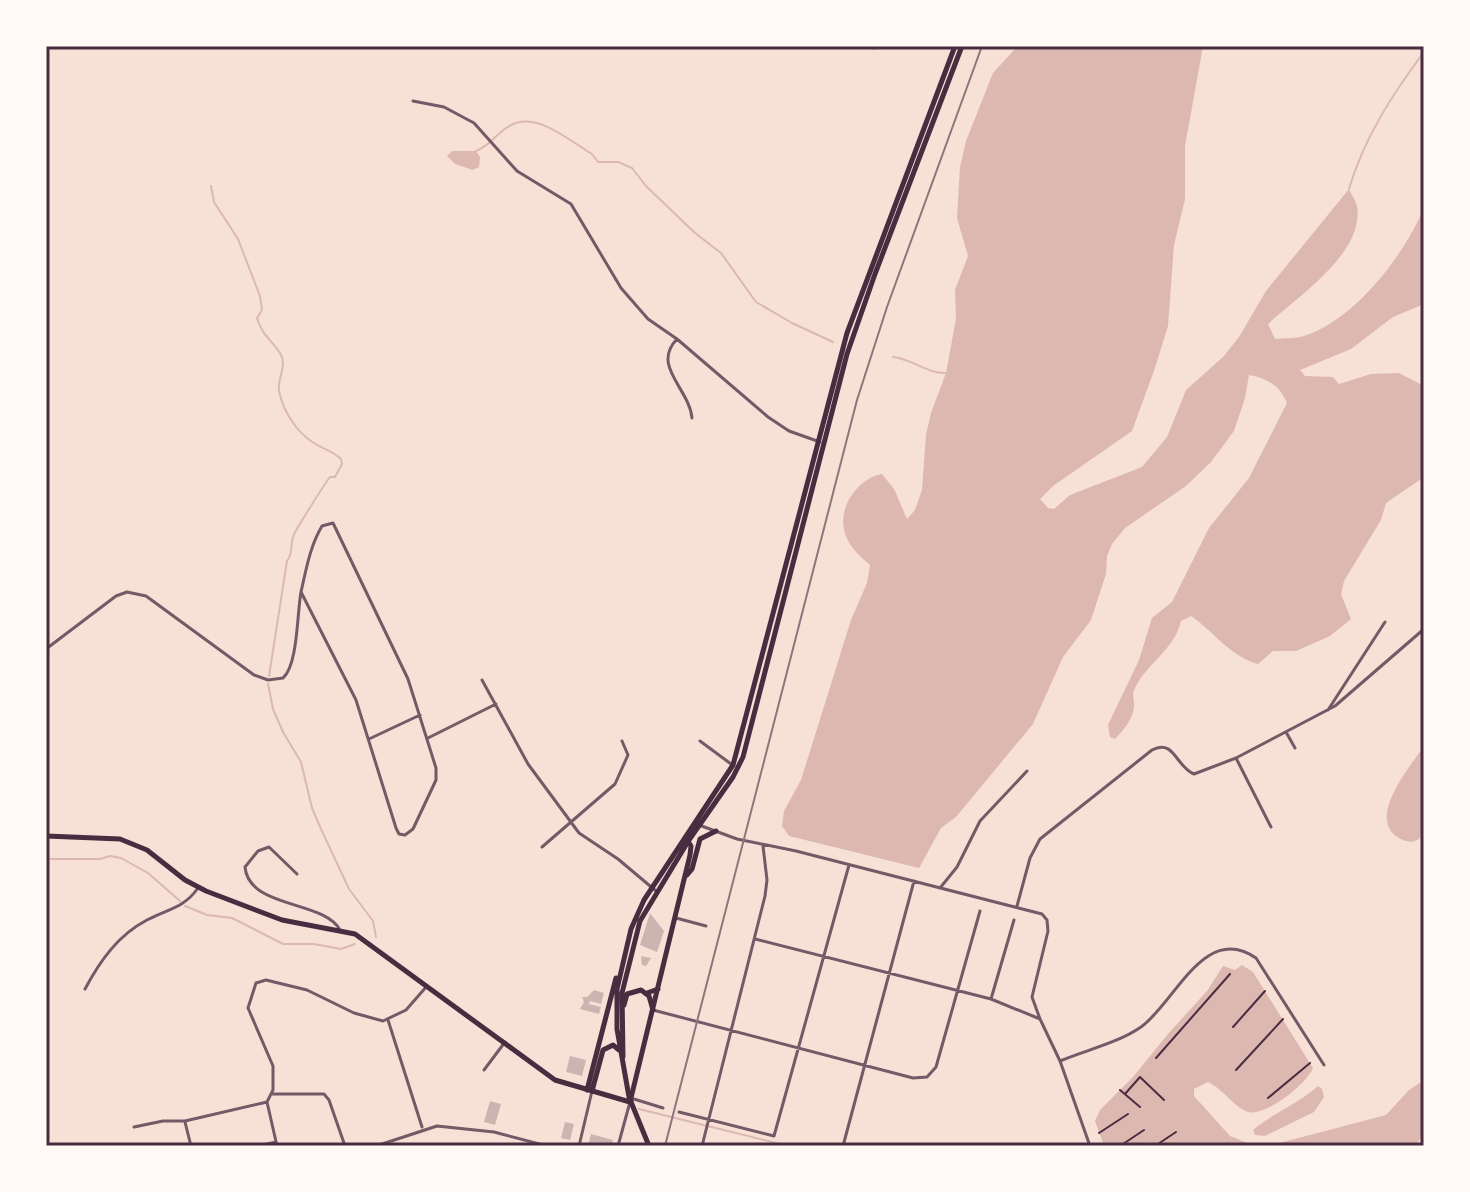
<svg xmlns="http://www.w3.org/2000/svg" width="1470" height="1192" font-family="'Fira Sans Condensed',sans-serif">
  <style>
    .water { fill: #dcb8b0 }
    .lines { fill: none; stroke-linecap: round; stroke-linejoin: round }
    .stream { stroke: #dcb8b0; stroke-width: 2 }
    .building { fill: #ccb4b1 }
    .path { stroke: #4a2c40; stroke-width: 2 }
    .minor { stroke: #755966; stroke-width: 3 }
    .primary { stroke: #4a2c40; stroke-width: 5 }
    .trunk { stroke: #4a2c40; stroke-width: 5 }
    .rail { stroke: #8f747c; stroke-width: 2 }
    .neatline { fill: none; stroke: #4a2c40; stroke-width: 3 }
  </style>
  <rect width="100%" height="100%" fill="#f7e1d7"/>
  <!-- water -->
  <path class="water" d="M 1025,46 L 1203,46 L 1185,146 L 1185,199 L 1174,245 L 1168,326 L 1155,368 L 1132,431 L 1053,486 L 1040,499 L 1048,508 L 1054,509 L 1070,495 L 1142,467 L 1167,437 L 1186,390 L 1223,357 L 1239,337 L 1266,291 L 1349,189 C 1351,194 1356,201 1357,206 C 1365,253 1297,297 1268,324 L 1275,339 C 1285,338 1297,339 1307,335 C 1357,317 1404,255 1424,208 L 1424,304 L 1393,317 L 1351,349 L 1300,370 L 1305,376 L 1333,377 L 1339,384 L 1371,374 L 1399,373 L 1422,385 L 1424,477 L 1386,503 L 1381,520 L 1344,581 L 1341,594 L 1351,619 L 1330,636 L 1296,651 L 1273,651 L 1258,664 C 1231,657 1214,632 1191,616 L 1181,621 C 1175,649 1147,663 1135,688 C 1131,695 1135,700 1134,707 C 1133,719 1123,731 1115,739 L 1110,737 L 1108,725 L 1139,660 L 1152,618 L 1172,602 L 1209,528 L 1249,478 L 1287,403 C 1280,386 1267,378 1249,375 L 1245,398 L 1234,431 L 1211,462 L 1186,486 L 1125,528 L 1112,544 L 1107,556 L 1106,574 L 1091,620 L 1063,657 L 1033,724 L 956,817 L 941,828 L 919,868 L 789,836 L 782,826 L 784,811 L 801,780 L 851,620 L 867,583 L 870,565 C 861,557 850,548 846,536 C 835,511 857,478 882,474 L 894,489 L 907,519 L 915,510 L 922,490 L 926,435 L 931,413 L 946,373 L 956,319 L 955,290 L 968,256 L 957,218 L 960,167 L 966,141 L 993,73 L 1014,50 Z
    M 452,151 L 476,151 L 480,157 L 479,167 L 473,170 L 455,164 L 447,156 Z
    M 1424,746 L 1424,834 C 1417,842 1411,844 1401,839 C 1364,821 1409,768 1424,746 Z
    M 1242,965 L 1253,972 L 1313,1068 C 1307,1084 1265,1117 1248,1112 C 1235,1108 1223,1089 1208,1082 L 1194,1089 L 1194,1096 L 1230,1136 L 1255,1146 L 1104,1146 L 1095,1121 L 1100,1110 L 1133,1077 L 1168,1034 L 1207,991 L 1223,966 L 1235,970 Z
    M 1424,1080 L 1424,1135 L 1414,1146 L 1268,1146 L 1386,1115 L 1409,1090 Z
    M 1318,1086 L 1322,1089 L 1324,1097 L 1314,1112 L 1265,1136 L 1255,1135 L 1253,1130 C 1273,1113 1298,1104 1318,1086 Z"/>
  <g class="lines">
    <!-- stream -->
    <path class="stream" d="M 476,151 C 490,146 497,132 511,125 C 537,111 571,142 592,154 L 598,162 L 618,162 L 632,168 L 646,186 L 695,233 L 721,253 L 756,302 L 792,323 L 833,342
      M 211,186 L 214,202 L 238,239 L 260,296 L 262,310 L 257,318 C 263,338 273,340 281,355 C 287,366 277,379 279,391 C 283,411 297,433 314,443 C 323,449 333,451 341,459 L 342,464 L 335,477 L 330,477 C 326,482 295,530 293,537 C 290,546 293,554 287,561 L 269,676
      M 1349,189 C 1364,138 1392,95 1424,52
      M 893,357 C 912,359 928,374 946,373
      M 268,684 L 273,709 L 283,732 L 301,762 L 312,808 L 321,829 L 349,889 L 373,921 L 376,937
      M 46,859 L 100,859 L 110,856 L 121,858 L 148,873 L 180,901
      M 185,906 L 207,915 L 232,918 L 283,944 L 314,944 L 341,949 L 355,944
      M 639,1109 L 788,1146"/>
  </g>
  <!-- building -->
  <path class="building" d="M 650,913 L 664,931 L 657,952 L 640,945 Z
    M 641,956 L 651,958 L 646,966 L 642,965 Z
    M 594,990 L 604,993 L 601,1004 L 590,1001 L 589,1004 L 601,1007 L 599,1014 L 580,1009 L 584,1002 L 582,997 L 587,997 Z
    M 570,1056 L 586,1060 L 582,1076 L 566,1072 Z
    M 490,1101 L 501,1104 L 495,1125 L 484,1122 Z
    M 565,1122 L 574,1124 L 570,1140 L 561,1138 Z
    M 591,1134 L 613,1140 L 611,1146 L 588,1146 Z"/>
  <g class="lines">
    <!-- path -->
    <path class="path" d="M 1233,1027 L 1265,991
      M 1156,1058 L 1230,974
      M 1236,1070 L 1283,1019
      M 1120,1090 L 1140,1107
      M 1125,1094 L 1140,1077 L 1164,1100
      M 1268,1098 L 1310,1063
      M 1099,1133 L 1128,1114
      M 1120,1146 L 1144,1130
      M 1155,1146 L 1176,1132"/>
    <!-- minor -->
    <path class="minor" d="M 874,48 L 876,46
      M 413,101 L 444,107 L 474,123 L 517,171 L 571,204 L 621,288 L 648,319 L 677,339 L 768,417 L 789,431 L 820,442
      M 677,339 C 651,366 689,388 692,418
      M 46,649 L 116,596 L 127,592 L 146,596 L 254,675 L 268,680 L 283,678 C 298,665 297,613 301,592 C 306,570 310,546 322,526 L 333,523 L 408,679 L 436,768 L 436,780 L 413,829 L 405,835 L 399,834 L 396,828 L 356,700 L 301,592
      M 482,680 L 528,764 L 579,833 L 618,859 L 656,891
      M 1328,710 L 1385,622
      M 1286,732 L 1295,748
      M 428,738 L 496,704
      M 369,739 L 420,715
      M 700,741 L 731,764
      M 1236,758 L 1271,827
      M 699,825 L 737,839 L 796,851 L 1042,914 L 1047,920 L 1048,931 L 1032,997 L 1040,1019
      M 542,847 L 615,784 L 628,755 L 622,741
      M 297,874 L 269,847 L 258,851 L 245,867 C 249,909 324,900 340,930
      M 940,888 L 957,867 L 980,821 L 1027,771
      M 1017,906 L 1030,858 L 1040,839 L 1152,750 C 1174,738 1176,767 1194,774 L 1236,758 L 1335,706 L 1424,629
      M 676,918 L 706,926
      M 755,939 L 991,999 L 1040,1019 L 1060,1061 L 1090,1146
      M 85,989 C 100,961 118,935 147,920 C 168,909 184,908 198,888
      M 991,999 L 1014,920
      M 653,1010 L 913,1078 L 927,1077 L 936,1067 L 980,911
      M 388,1020 L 422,1127
      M 1060,1061 C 1086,1050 1118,1043 1141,1027 C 1175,1003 1204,922 1256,958 L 1324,1065
      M 484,1070 L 505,1042
      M 273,1094 L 324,1094 L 329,1100 L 345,1146
      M 679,1112 L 774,1136 L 849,865
      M 185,1122 L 191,1146
      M 134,1127 L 163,1121 L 185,1121 L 267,1102
      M 258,1146 L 276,1142
      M 277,1146 L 267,1102 L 273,1090 L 273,1066 L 248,1008 L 256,983 L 266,980 L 307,990 L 354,1013 L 383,1021 L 406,1010 L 427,986
      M 376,1146 L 437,1126 L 494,1132 L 547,1146
      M 579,1146 L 592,1091
      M 618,1146 L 630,1102 L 634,1099 L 663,1108
      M 702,1146 L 765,896 L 767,880 L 763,846
      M 843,1146 L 914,881"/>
    <!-- primary -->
    <path class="primary" d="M 46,836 L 120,839 L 147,850 L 185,880 L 206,891 L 282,920 L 355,934 L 555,1080 L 630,1102 L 690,855 L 691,846 L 686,838
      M 687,875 L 692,869 L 700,839 L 716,831"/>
    <!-- trunk -->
    <path class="trunk" d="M 647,993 L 658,989
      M 624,1005 L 627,994 L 641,990 L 649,996 L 653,1010
      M 623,1057 L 622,993 L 640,921 L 689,840 L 733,777 L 743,757 L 847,354 L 875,274 L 962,46
      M 587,1090 L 616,978
      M 592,1091 L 603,1050 L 613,1045 L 619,1050
      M 649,1146 L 629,1097 L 617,1029 L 617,989 L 631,929 L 644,900 L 733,765 L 847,333 L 955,46"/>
    <!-- rail -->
    <path class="rail" d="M 665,1146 L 857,400 L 887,307 L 982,46"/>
  </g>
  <!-- border -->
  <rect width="1470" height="1192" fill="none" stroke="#fffaf5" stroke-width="96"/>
  <rect x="48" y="48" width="1374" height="1096" class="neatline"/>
</svg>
